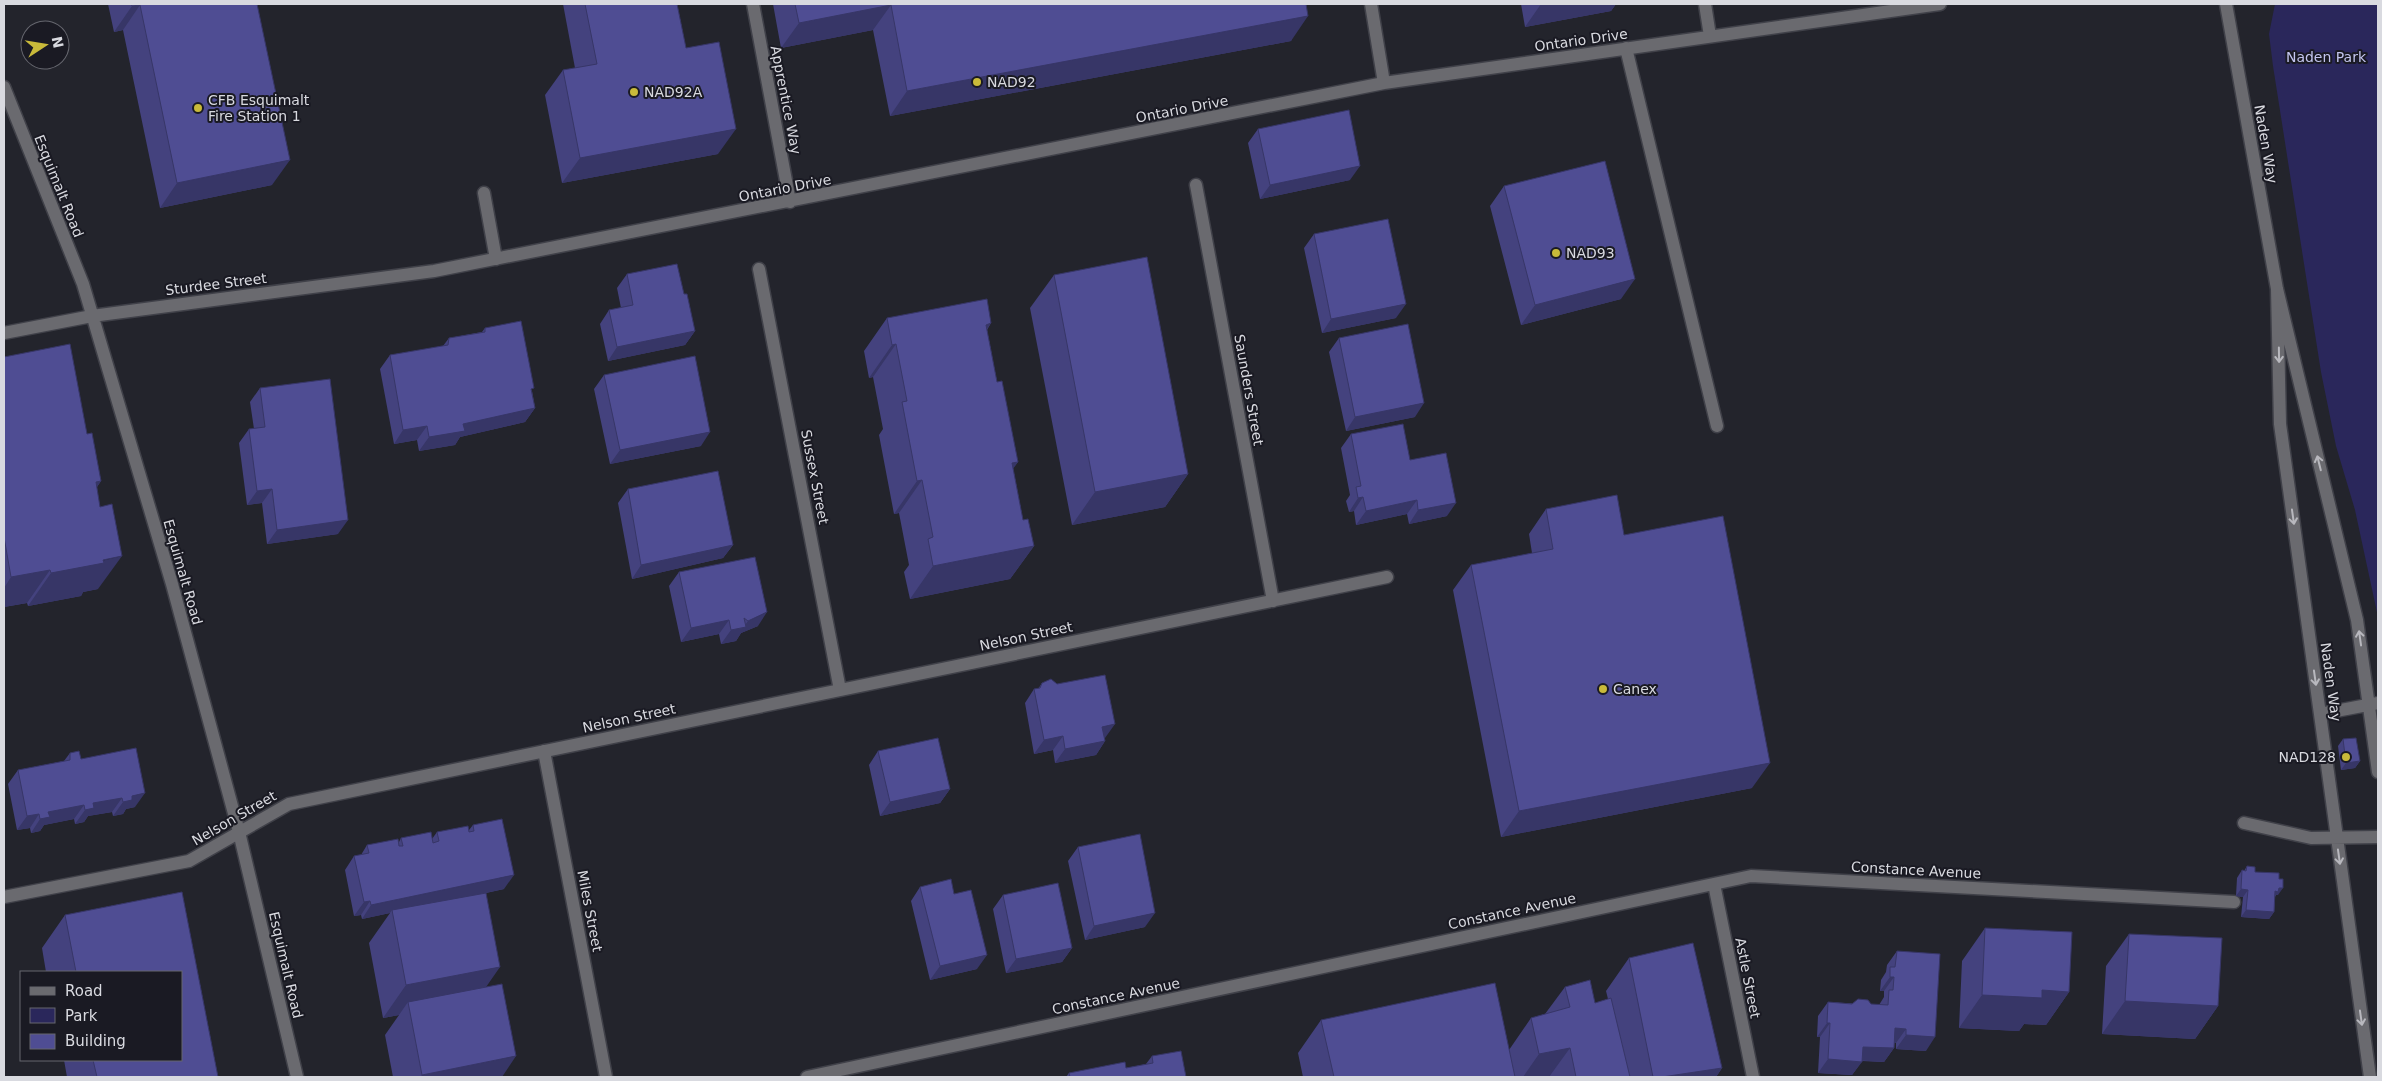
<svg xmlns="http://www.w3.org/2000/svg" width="2382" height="1081" font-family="'DejaVu Sans',sans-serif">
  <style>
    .green { fill: #2a275b }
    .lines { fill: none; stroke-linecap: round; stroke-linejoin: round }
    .minor-casing { stroke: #404149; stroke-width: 15 }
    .minor { stroke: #6a6a6f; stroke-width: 12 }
    .wall { fill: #44427e }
    .shaded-wall { fill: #373667 }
    .building { fill: #4f4d93; stroke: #373667 }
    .oneway { stroke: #b8b8be }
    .poi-dot { fill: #c9ba3a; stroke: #1a1a23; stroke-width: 2 }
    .labels { text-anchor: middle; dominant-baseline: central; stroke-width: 4; stroke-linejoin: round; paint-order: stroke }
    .street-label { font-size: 14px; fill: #d9dae0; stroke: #1a1a23 }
    .park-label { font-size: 14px; fill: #c3c5ee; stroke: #1a1a23 }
    .poi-label { font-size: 14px; fill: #d9dae0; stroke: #1a1a23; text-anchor: start }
  </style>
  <rect width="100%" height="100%" fill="#23242c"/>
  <!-- green -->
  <path class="green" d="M 2275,4 L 2378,4 L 2378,617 L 2355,510 L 2336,446 L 2321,372 L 2273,66 L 2269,34 Z"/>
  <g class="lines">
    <defs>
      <path id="minor" d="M 753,4 L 790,202
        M 1371,4 L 1384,83
        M 1705,4 L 1710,36
        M 2226,4 L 2277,289 L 2357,620 L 2378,772
        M 1626,48 L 1717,426
        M 4,87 L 83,284 L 172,584 L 239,832 L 297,1077
        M 1196,185 L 1273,601
        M 484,193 L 496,259
        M 759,269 L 840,690
        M 2277,289 L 2280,424 L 2370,1077
        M 4,333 L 92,316 L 434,271 L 1384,83 L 1940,4
        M 2320,714 L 2378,703
        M 544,751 L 606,1077
        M 2244,823 L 2311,838 L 2378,837
        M 1714,884 L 1753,1077
        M 4,897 L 189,861 L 289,804 L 1387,577
        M 807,1077 L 1751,876 L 2234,902"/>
    </defs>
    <!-- minor casing -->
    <use href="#minor" class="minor-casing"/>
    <!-- minor -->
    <use href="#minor" class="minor"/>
  </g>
  <!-- wall -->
  <path class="wall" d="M 108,4 L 257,4 L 272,185 L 160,208 L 123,30 L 114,32 Z
    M 563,4 L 677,4 L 686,48 L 718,154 L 562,183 L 545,95 L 563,70 L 575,68 Z
    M 773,4 L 1306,4 L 1291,41 L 890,116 L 873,30 L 781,48 Z
    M 1521,4 L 1616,4 L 1611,11 L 1525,27 Z
    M 1258,129 L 1350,180 L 1260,199 L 1248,143 Z
    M 1504,186 L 1621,299 L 1521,325 L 1490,206 Z
    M 1314,234 L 1396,318 L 1322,333 L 1304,248 Z
    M 627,274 L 695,331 L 685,345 L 608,361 L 600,324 L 609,310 L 621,308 L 617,288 Z
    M 1054,275 L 1188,474 L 1165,507 L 1072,525 L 1030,308 Z
    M 887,318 L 991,323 L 987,330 L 997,382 L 1018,462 L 1013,468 L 1023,520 L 1034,546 L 1010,579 L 910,599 L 904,572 L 909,565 L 899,513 L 894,514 L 879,435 L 883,429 L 873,377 L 869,378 L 864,351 Z
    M 485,328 L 532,391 L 535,408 L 525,422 L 460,437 L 455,445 L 419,451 L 417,440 L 394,444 L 380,369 L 390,355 L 443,346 L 449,338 L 482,332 Z
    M 1339,338 L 1415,417 L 1346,431 L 1329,352 Z
    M 4,357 L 87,434 L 101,481 L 97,487 L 98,589 L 83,592 L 81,596 L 28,606 L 27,603 L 4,607 Z
    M 604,375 L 701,446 L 610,464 L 594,389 Z
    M 260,388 L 338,534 L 267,544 L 262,503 L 247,505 L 239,443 L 249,429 L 254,429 L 250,402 Z
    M 1351,434 L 1410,460 L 1447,516 L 1409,524 L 1407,514 L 1356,525 L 1354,511 L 1349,512 L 1346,501 L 1350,495 L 1341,448 Z
    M 628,489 L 733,545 L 723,558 L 632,579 L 618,503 Z
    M 1546,509 L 1624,535 L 1752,788 L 1501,837 L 1453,590 L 1471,565 L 1532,553 L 1529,534 Z
    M 679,572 L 758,626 L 741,633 L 736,641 L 721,644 L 719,634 L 681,642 L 669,586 Z
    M 1042,683 L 1105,738 L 1105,741 L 1096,755 L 1055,763 L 1053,750 L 1034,754 L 1025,703 L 1034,689 L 1038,689 Z
    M 2343,739 L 2360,761 L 2355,768 L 2341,770 L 2338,746 Z
    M 878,751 L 950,789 L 940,803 L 880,816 L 869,765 Z
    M 70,753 L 81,759 L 135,807 L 126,809 L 123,814 L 113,816 L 112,812 L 88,816 L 84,822 L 75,824 L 74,819 L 44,825 L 40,831 L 31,833 L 30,828 L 17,830 L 8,784 L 18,770 L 64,761 Z
    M 473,825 L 504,889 L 486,893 L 486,987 L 502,1077 L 393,1077 L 385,1035 L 399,1015 L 383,1018 L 369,943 L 390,913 L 362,919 L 361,915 L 354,916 L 345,870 L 354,856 L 361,855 L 367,845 L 399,842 L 401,838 L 432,839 L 437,832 L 469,830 Z
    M 1078,847 L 1145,927 L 1085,940 L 1068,861 Z
    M 2247,866 L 2255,872 L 2278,895 L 2276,895 L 2275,897 L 2274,912 L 2269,919 L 2241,917 L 2243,897 L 2236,896 L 2237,878 L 2242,870 L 2244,871 Z
    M 920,887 L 954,894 L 977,969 L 930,980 L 911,901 Z
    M 182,892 L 218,1077 L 67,1077 L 64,1060 L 181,1060 L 181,972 L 46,972 L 42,948 L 65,915 Z
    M 1003,895 L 1072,948 L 1062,962 L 1006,973 L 993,909 Z
    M 1985,928 L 2069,992 L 2046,1025 L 2024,1024 L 2019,1031 L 1959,1028 L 1962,961 Z
    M 2129,934 L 2218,1006 L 2195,1039 L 2102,1034 L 2106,966 Z
    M 1897,951 L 1926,1051 L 1896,1049 L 1896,1043 L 1894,1043 L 1894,1048 L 1884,1062 L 1862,1061 L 1852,1075 L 1818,1073 L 1820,1037 L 1817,1037 L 1818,1016 L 1828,1002 L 1879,1005 L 1884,997 L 1884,991 L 1880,991 L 1881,980 L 1886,972 L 1887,965 Z
    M 1629,958 L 1722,1068 L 1716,1077 L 1303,1077 L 1298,1053 L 1321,1020 L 1509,1050 L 1531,1018 L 1545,1014 L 1565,987 L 1595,1003 L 1608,999 L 1606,991 Z
    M 1152,1056 L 1186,1077 L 1066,1077 L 1069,1073 L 1126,1068 L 1146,1064 Z"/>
  <!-- shaded-wall -->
  <path class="shaded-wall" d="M 1541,4 L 1616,4 L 1611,11 L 1525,27 Z
    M 140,5 L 123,30 L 114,32 L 132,6 Z
    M 891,5 L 873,30 L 781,48 L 799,23 Z
    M 1308,16 L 1291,41 L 890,116 L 907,91 Z
    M 736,129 L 718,154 L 562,183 L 580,158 Z
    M 290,160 L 272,185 L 160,208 L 177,183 Z
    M 1360,166 L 1350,180 L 1260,199 L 1270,185 Z
    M 1635,279 L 1621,299 L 1521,325 L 1535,305 Z
    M 1406,304 L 1396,318 L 1322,333 L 1331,319 Z
    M 991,323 L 968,356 L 986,325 Z
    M 695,331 L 685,345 L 608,361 L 617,347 Z
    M 896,344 L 873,377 L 869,378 L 892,345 Z
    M 1424,403 L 1415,417 L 1346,431 L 1355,417 Z
    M 535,408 L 525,422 L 460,437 L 455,445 L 419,451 L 429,437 L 463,424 Z
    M 427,426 L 417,440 L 394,444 L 403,430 Z
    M 710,432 L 701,446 L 610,464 L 620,450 Z
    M 1018,462 L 994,495 L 1012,463 Z
    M 1188,474 L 1165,507 L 1072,525 L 1095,492 Z
    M 922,480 L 899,513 L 894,514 L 917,481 Z
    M 101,481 L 78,514 L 96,482 Z
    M 272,489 L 262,503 L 247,505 L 257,491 Z
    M 1363,497 L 1354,511 L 1349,512 L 1358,498 Z
    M 1417,500 L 1407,514 L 1356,525 L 1366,511 Z
    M 1456,503 L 1447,516 L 1409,524 L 1418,510 Z
    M 348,520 L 338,534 L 267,544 L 277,530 Z
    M 733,545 L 723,558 L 632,579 L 641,565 Z
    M 1034,546 L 1010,579 L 910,599 L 933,566 Z
    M 122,556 L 98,589 L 83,592 L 81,596 L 28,606 L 51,573 Z
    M 50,570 L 27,603 L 4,607 L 4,588 L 11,577 Z
    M 767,612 L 758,626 L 741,633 L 736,641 L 721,644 L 731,630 L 743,628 L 748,621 Z
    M 729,620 L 719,634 L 681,642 L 691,628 Z
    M 1115,724 L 1105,738 L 1092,740 L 1102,727 Z
    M 1063,736 L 1053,750 L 1034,754 L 1044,740 Z
    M 1105,741 L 1096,755 L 1055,763 L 1065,749 Z
    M 2360,761 L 2355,768 L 2341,770 L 2346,763 Z
    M 1770,763 L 1752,788 L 1501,837 L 1519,811 Z
    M 950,789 L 940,803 L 880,816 L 890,802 Z
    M 145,793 L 135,807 L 126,809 L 123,814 L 113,816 L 123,802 L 132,796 Z
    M 122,798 L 112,812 L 88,816 L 84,822 L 75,824 L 85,810 L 93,803 Z
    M 84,805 L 74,819 L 44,825 L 40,831 L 31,833 L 40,819 L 48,812 Z
    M 39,814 L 30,828 L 17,830 L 27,816 Z
    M 514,875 L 504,889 L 392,913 L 392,910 L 390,913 L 362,919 L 371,905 Z
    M 2279,888 L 2283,888 L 2278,895 L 2276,895 L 2273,899 L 2275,891 Z
    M 2241,889 L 2248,890 L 2243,897 L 2236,896 Z
    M 370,901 L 361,915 L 354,916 L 364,902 Z
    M 2246,910 L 2274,912 L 2269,919 L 2241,917 Z
    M 1155,913 L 1145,927 L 1085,940 L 1094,926 Z
    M 1072,948 L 1062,962 L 1006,973 L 1016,959 Z
    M 987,955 L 977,969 L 930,980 L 940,966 Z
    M 500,967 L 477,1000 L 408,1002 L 399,1015 L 383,1018 L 406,985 Z
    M 1890,977 L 1894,977 L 1884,991 L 1880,991 Z
    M 2042,990 L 2069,992 L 2046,1025 L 2024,1024 L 2019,1031 L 1959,1028 L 1982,995 Z
    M 2125,1001 L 2218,1006 L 2195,1039 L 2102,1034 Z
    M 1827,1023 L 1830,1023 L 1820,1037 L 1817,1037 Z
    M 1895,1028 L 1906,1029 L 1896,1043 L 1885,1042 Z
    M 1906,1035 L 1935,1037 L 1926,1051 L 1896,1049 Z
    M 1863,1047 L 1894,1048 L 1884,1062 L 1853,1060 Z
    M 1570,1048 L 1549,1077 L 1523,1077 L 1539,1054 Z
    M 516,1056 L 502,1077 L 420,1077 L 422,1075 Z
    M 1828,1059 L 1862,1062 L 1852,1075 L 1818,1073 Z
    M 1722,1068 L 1716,1077 L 1662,1077 Z"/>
  <!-- building -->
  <path class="building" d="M 131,4 L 257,4 L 290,160 L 177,183 L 140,5 L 132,6 Z
    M 585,4 L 677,4 L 686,48 L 719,42 L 736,129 L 580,158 L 563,70 L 597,64 Z
    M 795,4 L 1306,4 L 1308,16 L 907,91 L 891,5 L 799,23 Z
    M 1349,110 L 1360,166 L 1270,185 L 1258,129 Z
    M 1605,161 L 1635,279 L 1535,305 L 1504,186 Z
    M 1388,219 L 1406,304 L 1331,319 L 1314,234 Z
    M 1147,257 L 1188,474 L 1095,492 L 1054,275 Z
    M 677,264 L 684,294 L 687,294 L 695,331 L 617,347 L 609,310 L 633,305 L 627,274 Z
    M 987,299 L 991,323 L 986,325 L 997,382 L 1002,381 L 1018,462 L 1012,463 L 1023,520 L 1028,519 L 1034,546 L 933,566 L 928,539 L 933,537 L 922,480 L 917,481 L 902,402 L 907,401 L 896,344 L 892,345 L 887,318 Z
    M 521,321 L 534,388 L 531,389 L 535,408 L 463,424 L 465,431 L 429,437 L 427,426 L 403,430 L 390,355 L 448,345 L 449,338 L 485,332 L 485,328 Z
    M 1408,324 L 1424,403 L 1355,417 L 1339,338 Z
    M 70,344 L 87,434 L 92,433 L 101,481 L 96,482 L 100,507 L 112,504 L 122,556 L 103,560 L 104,563 L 51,573 L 50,570 L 11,577 L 4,537 L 4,357 Z
    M 695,356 L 710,432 L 620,450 L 604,375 Z
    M 330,379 L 348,520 L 277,530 L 272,489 L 257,491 L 249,429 L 265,427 L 260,388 Z
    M 1403,424 L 1410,460 L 1446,453 L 1456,503 L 1418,510 L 1417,500 L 1366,511 L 1363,497 L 1358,498 L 1356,487 L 1361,486 L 1351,434 Z
    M 718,471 L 733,545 L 641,565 L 628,489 Z
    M 1617,495 L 1624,535 L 1723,516 L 1770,763 L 1519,811 L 1471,565 L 1553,549 L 1546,509 Z
    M 755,557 L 767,612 L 748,621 L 744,618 L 746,627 L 731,630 L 729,620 L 691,628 L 679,572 Z
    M 1105,675 L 1115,724 L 1102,727 L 1105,741 L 1065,749 L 1063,736 L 1044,740 L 1034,689 L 1040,688 L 1042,683 L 1051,679 L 1057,684 Z
    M 938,738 L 950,789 L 890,802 L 878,751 Z
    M 2356,738 L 2360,761 L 2346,763 L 2343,739 Z
    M 136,748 L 145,793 L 132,796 L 132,800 L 123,802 L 122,798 L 93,803 L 94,808 L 85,810 L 84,805 L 48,812 L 50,817 L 40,819 L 39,814 L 27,816 L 18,770 L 70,760 L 70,753 L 79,751 L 81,759 Z
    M 502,819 L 514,875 L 371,905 L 370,901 L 364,902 L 354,856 L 369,853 L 367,845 L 398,839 L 399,846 L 403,846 L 401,838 L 431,832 L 433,843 L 439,841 L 437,832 L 468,826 L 469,832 L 474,831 L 473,825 Z
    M 1140,834 L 1155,913 L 1094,926 L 1078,847 Z
    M 2247,866 L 2255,867 L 2255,872 L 2279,873 L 2279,879 L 2283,879 L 2283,888 L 2279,888 L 2278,892 L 2275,891 L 2274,912 L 2246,910 L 2248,890 L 2241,889 L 2242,870 L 2246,871 Z
    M 951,879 L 954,894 L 971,890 L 987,955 L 940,966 L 920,887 Z
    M 1058,883 L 1072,948 L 1016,959 L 1003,895 Z
    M 182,892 L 218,1077 L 97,1077 L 93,1060 L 181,1060 L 181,972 L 76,972 L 65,915 Z
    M 486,893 L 500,967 L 406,985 L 392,910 Z
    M 1985,928 L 2072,932 L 2069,992 L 2042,990 L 2042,998 L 1982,995 Z
    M 2129,934 L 2222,938 L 2218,1006 L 2125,1001 Z
    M 1693,943 L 1722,1068 L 1662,1077 L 1653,1077 L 1629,958 Z
    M 1897,951 L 1940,954 L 1935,1037 L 1906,1035 L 1906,1029 L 1895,1028 L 1894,1048 L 1863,1047 L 1862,1062 L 1828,1059 L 1830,1023 L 1827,1023 L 1828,1002 L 1852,1004 L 1858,999 L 1868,1000 L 1871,1004 L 1888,1005 L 1889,990 L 1893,990 L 1894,977 L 1890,977 L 1890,967 L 1895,967 Z
    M 1590,980 L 1595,1003 L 1611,998 L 1630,1077 L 1576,1077 L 1570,1048 L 1539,1054 L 1531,1018 L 1570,1007 L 1565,987 Z
    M 1495,983 L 1515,1077 L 1334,1077 L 1321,1020 Z
    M 502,984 L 516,1056 L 422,1075 L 408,1002 Z
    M 1181,1051 L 1186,1077 L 1070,1077 L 1069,1073 L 1125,1062 L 1126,1068 L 1153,1063 L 1152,1056 Z"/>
  <!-- one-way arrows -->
  <defs><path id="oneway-shaft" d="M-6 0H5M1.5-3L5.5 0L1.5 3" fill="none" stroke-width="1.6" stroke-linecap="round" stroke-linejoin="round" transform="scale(1.25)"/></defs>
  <g class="oneway">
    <use href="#oneway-shaft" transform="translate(2279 355) rotate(89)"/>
    <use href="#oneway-shaft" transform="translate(2319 463) rotate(-104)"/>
    <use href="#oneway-shaft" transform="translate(2293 517) rotate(82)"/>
    <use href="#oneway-shaft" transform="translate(2360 638) rotate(-98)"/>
    <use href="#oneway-shaft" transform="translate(2315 678) rotate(82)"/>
    <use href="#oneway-shaft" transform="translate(2339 857) rotate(82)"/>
    <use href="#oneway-shaft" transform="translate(2361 1018) rotate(82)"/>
  </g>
  <!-- markers -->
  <g class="poi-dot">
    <circle cx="977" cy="82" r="5"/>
    <circle cx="634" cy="92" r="5"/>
    <circle cx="198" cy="108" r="5"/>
    <circle cx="1556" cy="253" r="5"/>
    <circle cx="1603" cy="689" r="5"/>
    <circle cx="2346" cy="757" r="5"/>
  </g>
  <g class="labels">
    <!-- street labels -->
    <g class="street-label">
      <text transform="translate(1581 40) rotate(-8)">Ontario Drive</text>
      <text transform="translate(786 100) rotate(79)">Apprentice Way</text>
      <text transform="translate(1182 109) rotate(-11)">Ontario Drive</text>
      <text transform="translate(2266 144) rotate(80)">Naden Way</text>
      <text transform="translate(59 186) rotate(68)">Esquimalt Road</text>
      <text transform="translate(785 188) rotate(-11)">Ontario Drive</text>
      <text transform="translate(216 284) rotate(-7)">Sturdee Street</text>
      <text transform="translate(1249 390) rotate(80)">Saunders Street</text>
      <text transform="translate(815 477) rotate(79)">Sussex Street</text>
      <text transform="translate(183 572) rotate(74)">Esquimalt Road</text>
      <text transform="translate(1026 636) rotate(-12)">Nelson Street</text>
      <text transform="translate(2331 682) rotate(82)">Naden Way</text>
      <text transform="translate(629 718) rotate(-12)">Nelson Street</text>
      <text transform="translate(234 818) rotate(-30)">Nelson Street</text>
      <text transform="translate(1916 870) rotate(3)">Constance Avenue</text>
      <text transform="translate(590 911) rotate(79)">Miles Street</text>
      <text transform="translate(1512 911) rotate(-12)">Constance Avenue</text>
      <text transform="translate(286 965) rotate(77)">Esquimalt Road</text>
      <text transform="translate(1748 978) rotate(79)">Astle Street</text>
      <text transform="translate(1116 996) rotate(-12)">Constance Avenue</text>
    </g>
    <!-- park labels -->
    <g class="park-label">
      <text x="2326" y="57">Naden Park</text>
    </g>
    <!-- poi labels -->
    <g class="poi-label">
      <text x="987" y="82">NAD92</text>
      <text x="644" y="92">NAD92A</text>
      <text x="208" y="100">CFB Esquimalt<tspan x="208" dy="16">Fire Station 1</tspan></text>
      <text x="1566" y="253">NAD93</text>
      <text x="1613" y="689">Canex</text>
      <text x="2336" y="757" text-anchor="end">NAD128</text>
    </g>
  </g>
  <!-- border -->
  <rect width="2382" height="1081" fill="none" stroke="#d9dae0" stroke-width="10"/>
  <!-- legend -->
  <rect x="20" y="971" width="162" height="90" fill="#1a1a23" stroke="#66676f"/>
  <rect x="30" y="987" width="25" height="8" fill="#6a6a6f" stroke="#66676f"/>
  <text x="65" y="996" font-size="15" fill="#d9dae0">Road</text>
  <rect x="30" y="1008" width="25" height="15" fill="#2a275b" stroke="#66676f"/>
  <text x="65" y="1021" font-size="15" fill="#d9dae0">Park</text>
  <rect x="30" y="1034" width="25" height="15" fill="#4f4d93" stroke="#66676f"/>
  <text x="65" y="1046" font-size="15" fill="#d9dae0">Building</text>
  <!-- north arrow -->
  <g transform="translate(45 45) rotate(78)"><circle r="24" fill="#1a1a23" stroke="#66676f"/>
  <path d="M0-4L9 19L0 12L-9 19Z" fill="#c9ba3a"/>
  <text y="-8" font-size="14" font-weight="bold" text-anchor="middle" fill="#d9dae0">N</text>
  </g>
</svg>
